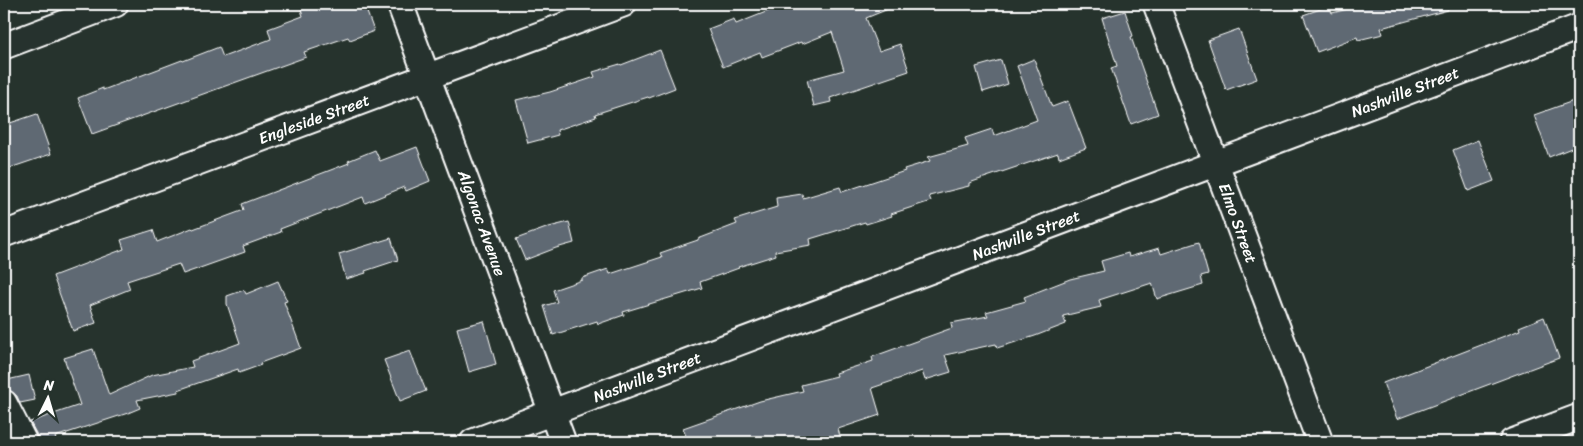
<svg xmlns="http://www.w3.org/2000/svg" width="1583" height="446" font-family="Sriracha,sans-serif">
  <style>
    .building { fill: #5f6973; stroke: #fff }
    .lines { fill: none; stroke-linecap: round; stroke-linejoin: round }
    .minor-casing { stroke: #fff; stroke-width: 29 }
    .minor { stroke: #26332d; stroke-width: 25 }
    .labels { text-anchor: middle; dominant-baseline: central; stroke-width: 4; stroke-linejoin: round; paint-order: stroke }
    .street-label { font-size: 16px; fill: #fff; stroke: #26332d }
  </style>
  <rect width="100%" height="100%" fill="#26332d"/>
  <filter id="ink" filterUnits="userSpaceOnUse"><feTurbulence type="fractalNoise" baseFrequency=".02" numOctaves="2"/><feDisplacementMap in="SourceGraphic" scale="10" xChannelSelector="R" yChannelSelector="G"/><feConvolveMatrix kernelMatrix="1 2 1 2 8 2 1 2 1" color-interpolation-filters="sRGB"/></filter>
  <g filter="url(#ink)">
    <!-- building -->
    <path class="building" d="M 320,4 L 364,4 L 374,31 L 350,40 L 348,37 L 304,52 L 306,57 L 92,134 L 78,98 L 103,88 L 103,90 L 182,60 L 183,61 L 219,47 L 223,57 L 271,39 L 268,29 L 303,16 L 301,10 Z
      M 786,4 L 898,4 L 898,5 L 866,18 L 879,51 L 900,44 L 909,71 L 830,98 L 831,102 L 814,106 L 807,80 L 844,70 L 832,32 L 802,44 L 801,42 L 762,57 L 760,52 L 723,67 L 708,29 L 734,19 L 736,24 Z
      M 1368,4 L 1447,4 L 1448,10 L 1381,28 L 1383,34 L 1358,40 L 1357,37 L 1317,52 L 1303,15 L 1329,6 L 1332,13 Z
      M 1125,11 L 1133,36 L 1131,37 L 1158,114 L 1131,124 L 1111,68 L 1117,66 L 1102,18 Z
      M 1239,29 L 1257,79 L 1226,90 L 1208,40 Z
      M 660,50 L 675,88 L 649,98 L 648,97 L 595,114 L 596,117 L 557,130 L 558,135 L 528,143 L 516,100 L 550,92 L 595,77 L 593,72 L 620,64 L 621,65 Z
      M 1034,59 L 1052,107 L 1068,101 L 1086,148 L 1059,158 L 1058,153 L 969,183 L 969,186 L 929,196 L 931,201 L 891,214 L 892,216 L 866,224 L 865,222 L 810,239 L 811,245 L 775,251 L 776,255 L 738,267 L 739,268 L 700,282 L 702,288 L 623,312 L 624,315 L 598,324 L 597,321 L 553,335 L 544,306 L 557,302 L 553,290 L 582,280 L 582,278 L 608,269 L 610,274 L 662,257 L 660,253 L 698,240 L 698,239 L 737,224 L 735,220 L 777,207 L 776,198 L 802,194 L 803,198 L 840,187 L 842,192 L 905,171 L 904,169 L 930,161 L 928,157 L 968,146 L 965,138 L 992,129 L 994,136 L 1037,120 L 1017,66 Z
      M 1001,60 L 1008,84 L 983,92 L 976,67 Z
      M 1579,99 L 1579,145 L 1549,157 L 1534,115 Z
      M 37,114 L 51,154 L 4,170 L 4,125 Z
      M 1478,140 L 1494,181 L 1468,191 L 1453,150 Z
      M 417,147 L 430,181 L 406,191 L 404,187 L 365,203 L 363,197 L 280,229 L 281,232 L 243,246 L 245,252 L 183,274 L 179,264 L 127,281 L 130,289 L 90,305 L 96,323 L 73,331 L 53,276 L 124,249 L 121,240 L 153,230 L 157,242 L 192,228 L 193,229 L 244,210 L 242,204 L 349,163 L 348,161 L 375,150 L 380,161 Z
      M 569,222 L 574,243 L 556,248 L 525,260 L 516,239 L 549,227 Z
      M 391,238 L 398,260 L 365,271 L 366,273 L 346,279 L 339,254 Z
      M 1199,242 L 1208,274 L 1201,276 L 1203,285 L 1157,299 L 1152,283 L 1099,300 L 1101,307 L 1063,316 L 1066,324 L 1035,336 L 997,348 L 996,344 L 945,355 L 951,372 L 925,380 L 922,371 L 872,388 L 880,415 L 838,429 L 840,436 L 815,442 L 813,437 L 789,442 L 688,442 L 683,428 L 760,401 L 803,391 L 801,385 L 837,376 L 836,373 L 873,361 L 872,357 L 952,328 L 951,323 L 988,316 L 986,312 L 1026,301 L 1024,297 L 1070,279 L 1104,271 L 1101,261 L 1128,253 L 1129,257 L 1159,248 L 1161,254 Z
      M 278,281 L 287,301 L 284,302 L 301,348 L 260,363 L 261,365 L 239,373 L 238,369 L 178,390 L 178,392 L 137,400 L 140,408 L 128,413 L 55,437 L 57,442 L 38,442 L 37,435 L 30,422 L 80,405 L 64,358 L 93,349 L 109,395 L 152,375 L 193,367 L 191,361 L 240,343 L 227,304 L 227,296 L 244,290 L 246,294 Z
      M 1544,317 L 1559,358 L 1397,419 L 1383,383 L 1520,330 L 1519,327 Z
      M 484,321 L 496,364 L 469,372 L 457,328 Z
      M 410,351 L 426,391 L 400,401 L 384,360 Z
      M 29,375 L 35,400 L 20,403 L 17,396 L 9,390 L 7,380 Z"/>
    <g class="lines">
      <defs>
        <path id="minor" d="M 400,4 L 563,442
          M 1156,4 L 1320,442
          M 4,46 L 115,4
          M 4,234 L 623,4
          M 4,403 L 24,442
          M 473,442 L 1579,27
          M 1512,442 L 1579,417"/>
      </defs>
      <!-- minor casing -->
      <use href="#minor" class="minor-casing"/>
      <!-- minor -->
      <use href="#minor" class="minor"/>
    </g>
  </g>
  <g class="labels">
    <!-- street labels -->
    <g class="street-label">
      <text transform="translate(1405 92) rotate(-21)">Nashville Street</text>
      <text transform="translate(314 119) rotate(-20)">Engleside Street</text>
      <text transform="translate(482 223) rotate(70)">Algonac Avenue</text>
      <text transform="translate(1238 223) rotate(70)">Elmo Street</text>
      <text transform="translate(1026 235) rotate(-21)">Nashville Street</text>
      <text transform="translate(647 377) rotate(-21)">Nashville Street</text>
    </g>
  </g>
  <!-- margin -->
  <rect width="1583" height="446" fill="none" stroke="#26332d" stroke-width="20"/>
  <rect x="10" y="10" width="1563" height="426" fill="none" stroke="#fff" stroke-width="2" filter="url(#ink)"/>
  <!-- north arrow -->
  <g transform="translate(48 398) rotate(5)" stroke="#26332d" stroke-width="4" paint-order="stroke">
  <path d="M0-4L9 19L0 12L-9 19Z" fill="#ffffff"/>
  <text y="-8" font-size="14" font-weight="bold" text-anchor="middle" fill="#ffffff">N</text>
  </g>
</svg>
